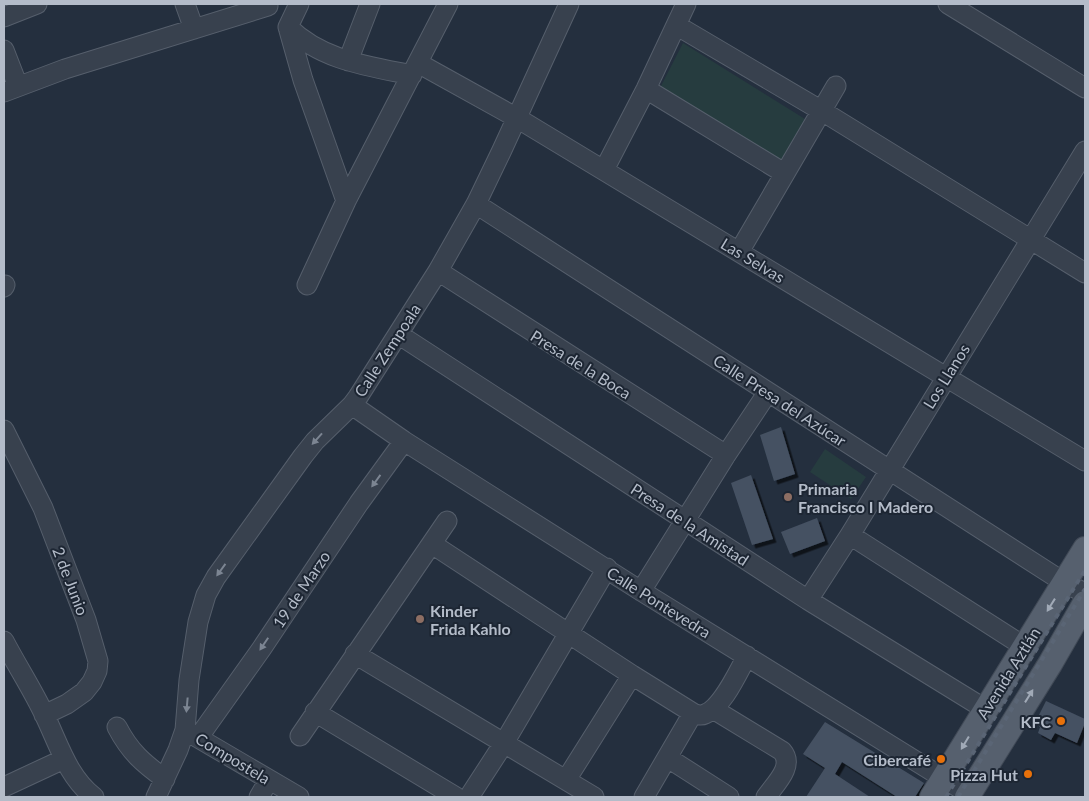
<svg xmlns="http://www.w3.org/2000/svg" width="1089" height="801" font-family="Lato,sans-serif">
  <style>
    .green { fill: #263c3f }
    .building { fill: #455162; filter: url(#shadow) }
    .lines { fill: none; stroke-linecap: round; stroke-linejoin: round }
    .minor-casing { stroke: #565f6c; stroke-width: 21 }
    .major-casing { stroke: #414a57; stroke-width: 26 }
    .minor { stroke: #38414e; stroke-width: 19 }
    .major { stroke: #56606e; stroke-width: 24 }
    .rail { stroke: #5a6575; stroke-width: 4; stroke-dasharray: 5 5; stroke-linecap: butt }
    .oneway { fill: #7c8592 }
    .oneway2 { fill: #a1aab7 }
    .education-dot { fill: #8d6e63; stroke: #1d2633; stroke-width: 2 }
    .food-dot { fill: #e8710a; stroke: #1d2633; stroke-width: 2 }
    .labels { text-anchor: middle; dominant-baseline: central; stroke-width: 4; stroke-linejoin: round; paint-order: stroke }
    .street-label { font-size: 16px; fill: #b4bcc9; stroke: #1d2633 }
    .poi-label { font-size: 16px; font-weight: bold; fill: #b4bcc9; stroke: #1d2633; text-anchor: end }
  </style>
  <defs>
    <filter id="shadow"><feDropShadow dx="3.5" dy="3.5" stdDeviation="0" flood-color="#0009"/></filter>
  </defs>
  <rect width="100%" height="100%" fill="#242f3e"/>
  <!-- green -->
  <path class="green" d="M 683,43 L 805,119 L 783,162 L 660,88 Z
    M 825,449 L 866,477 L 851,499 L 810,472 Z"/>
  <!-- building -->
  <path class="building" d="M 781,427 L 795,474 L 774,481 L 760,435 Z
    M 751,475 L 773,539 L 752,545 L 731,483 Z
    M 817,518 L 825,541 L 790,554 L 781,532 Z
    M 1046,701 L 1085,719 L 1085,723 L 1077,743 L 1055,733 L 1051,740 L 1038,733 L 1040,727 L 1035,723 Z
    M 825,722 L 924,783 L 915,797 L 897,797 L 842,762 L 835,774 L 870,797 L 806,797 L 825,768 L 803,754 Z"/>
  <g class="lines">
    <defs>
      <path id="minor" d="M 185,4 L 194,29
        M 299,4 L 288,27 L 303,80 L 346,201
        M 948,4 L 1085,88
        M 4,17 L 37,4
        M 676,25 L 822,111 L 1085,273
        M 288,27 C 321,60 367,66 412,75
        M 4,50 L 18,86
        M 348,61 L 370,4
        M 418,63 L 517,118 L 1085,461
        M 646,89 L 784,173
        M 4,92 L 65,69 L 268,6
        M 604,170 L 646,89 L 686,4
        M 476,204 L 1065,583 L 1085,593
        M 739,252 L 836,86
        M 438,271 L 726,455
        M 307,285 L 346,201 L 448,4
        M 4,287 L 5,285
        M 398,334 L 808,600 L 985,709
        M 352,405 L 404,441 L 641,591 L 969,794
        M 4,430 L 43,508 L 86,620 L 98,661 L 97,671 L 92,682 L 84,692 L 67,704 L 44,715
        M 850,535 L 1025,647
        M 432,544 L 632,675 L 693,713 C 698,715 701,716 705,714 C 722,708 738,672 747,656
        M 641,591 L 726,455 L 768,392
        M 808,600 L 850,535 L 1085,151
        M 4,641 C 17,666 33,690 45,716 C 59,745 68,777 94,797
        M 355,654 L 594,797
        M 713,709 L 782,751 C 795,766 775,784 766,797
        M 315,712 L 456,797
        M 117,727 C 130,752 143,763 165,779
        M 188,732 L 299,797
        M 300,736 L 447,521
        M 198,738 L 262,648 L 359,503 L 404,441
        M 668,758 L 729,797
        M 566,780 L 632,675
        M 4,787 L 64,759
        M 156,797 L 178,750 L 185,730 L 189,680 L 198,622 L 206,595 L 216,577 L 303,456 L 315,441 L 352,405 L 358,397 L 438,271 L 476,204 L 502,150 L 569,4
        M 259,797 L 269,780
        M 469,797 L 504,743 L 607,568
        M 644,797 L 693,713"/>
      <path id="major" d="M 932,797 L 1085,549
        M 967,797 L 1050,664 L 1085,603"/>
    </defs>
    <!-- minor casing -->
    <use href="#minor" class="minor-casing"/>
    <!-- major casing -->
    <use href="#major" class="major-casing"/>
    <!-- minor -->
    <use href="#minor" class="minor"/>
    <!-- major -->
    <use href="#major" class="major"/>
    <!-- rail -->
    <path class="rail" d="M 946,797 L 1085,570
      M 958,797 L 1085,589"/>
  </g>
  <!-- one-way arrows -->
  <defs><path id="oneway-solid" d="M-6-.8H1V-3.2L6.5 0L1 3.2V.8H-6Z" transform="scale(1.25)"/></defs>
  <g class="oneway">
    <use href="#oneway-solid" transform="translate(317 439) rotate(132)"/>
    <use href="#oneway-solid" transform="translate(376 481) rotate(126)"/>
    <use href="#oneway-solid" transform="translate(221 570) rotate(126)"/>
    <use href="#oneway-solid" transform="translate(264 644) rotate(124)"/>
    <use href="#oneway-solid" transform="translate(187 705) rotate(95)"/>
  </g>
  <g class="oneway2">
    <use href="#oneway-solid" transform="translate(1051 605) rotate(122)"/>
    <use href="#oneway-solid" transform="translate(1029 696) rotate(-58)"/>
    <use href="#oneway-solid" transform="translate(965 743) rotate(121)"/>
  </g>
  <!-- markers -->
  <g class="education-dot">
    <circle cx="788" cy="497" r="5"/>
    <circle cx="420" cy="619" r="5"/>
  </g>
  <g class="food-dot">
    <circle cx="1061" cy="721" r="5"/>
    <circle cx="941" cy="759" r="5"/>
    <circle cx="1028" cy="774" r="5"/>
  </g>
  <g class="labels">
    <!-- street labels -->
    <g class="street-label">
      <text transform="translate(753 260) rotate(31)">Las Selvas</text>
      <text transform="translate(387 350) rotate(-57)">Calle Zempoala</text>
      <text transform="translate(581 364) rotate(32)">Presa de la Boca</text>
      <text transform="translate(946 376) rotate(-58)">Los Llanos</text>
      <text transform="translate(780 400) rotate(33)">Calle Presa del Azúcar</text>
      <text transform="translate(690 524) rotate(33)">Presa de la Amistad</text>
      <text transform="translate(71 581) rotate(69)">2 de Junio</text>
      <text transform="translate(301 589) rotate(-56)">19 de Marzo</text>
      <text transform="translate(659 602) rotate(32)">Calle Pontevedra</text>
      <text transform="translate(1008 673) rotate(-58)">Avenida Aztlán</text>
      <text transform="translate(233 758) rotate(31)">Compostela</text>
    </g>
    <!-- poi labels -->
    <g class="poi-label">
      <text x="798" y="488" text-anchor="start">Primaria<tspan x="798" dy="18">Francisco I Madero</tspan></text>
      <text x="430" y="610" text-anchor="start">Kinder<tspan x="430" dy="18">Frida Kahlo</tspan></text>
      <text x="1051" y="721">KFC</text>
      <text x="931" y="759">Cibercafé</text>
      <text x="1018" y="774">Pizza Hut</text>
    </g>
  </g>
  <!-- border -->
  <rect width="1089" height="801" fill="none" stroke="#b4bcc9" stroke-width="10"/>
</svg>
